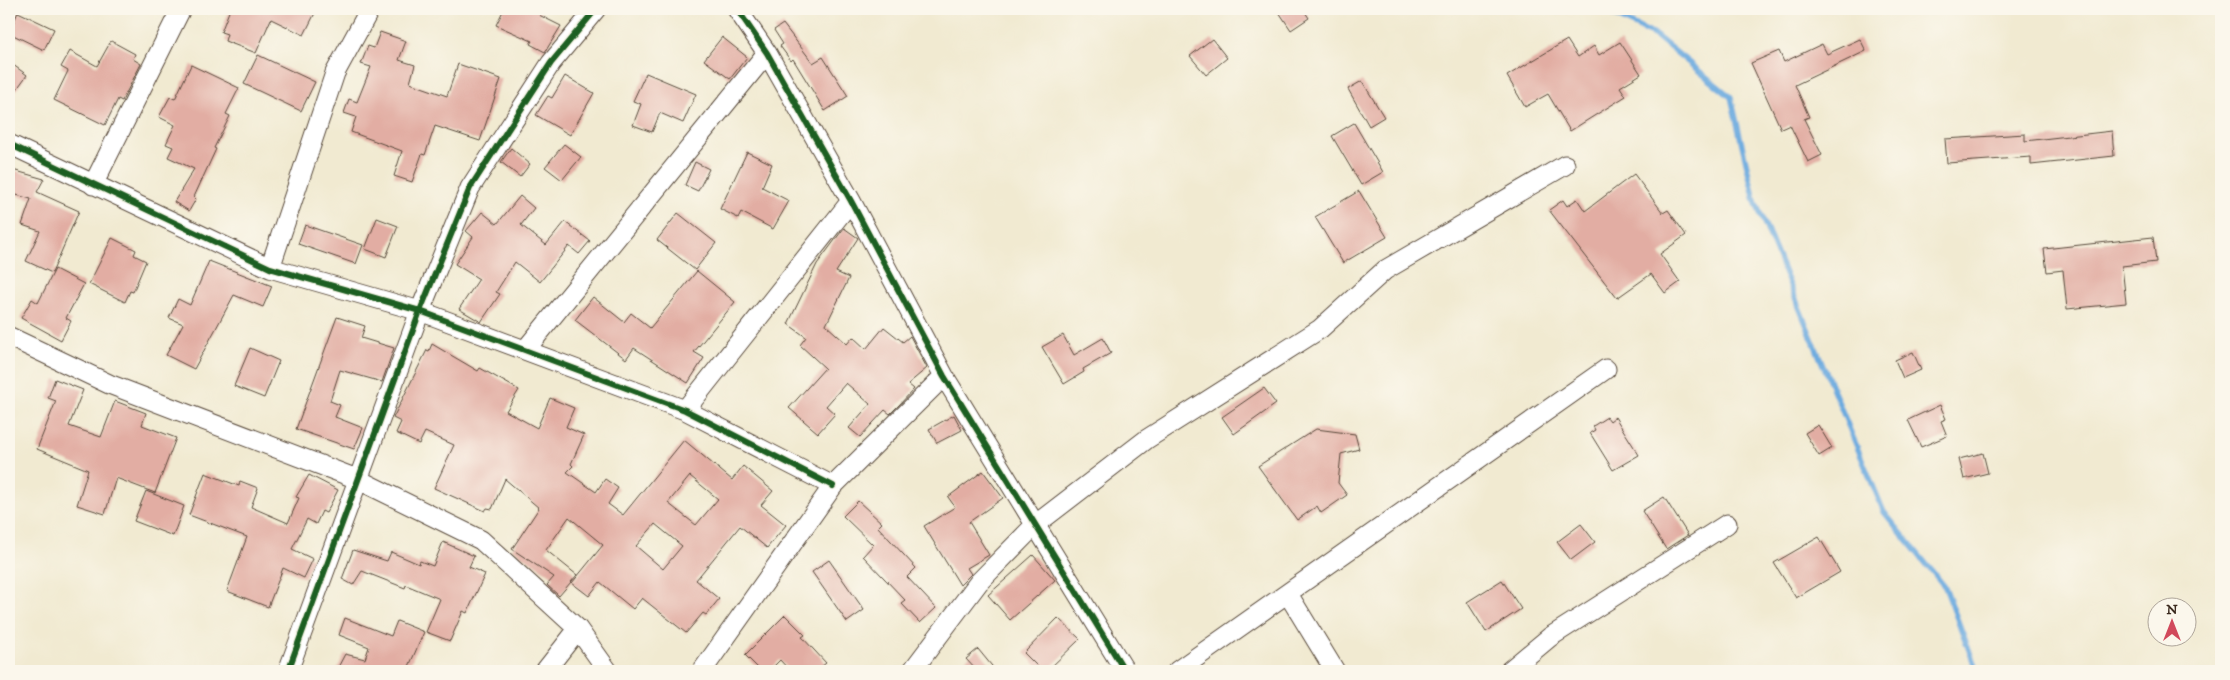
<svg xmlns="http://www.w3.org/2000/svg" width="2230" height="680" font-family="'IM FELL DW Pica',serif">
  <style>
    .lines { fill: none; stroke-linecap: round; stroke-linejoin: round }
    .stream { stroke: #6dabdf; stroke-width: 5.5 }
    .building { fill: #e2ada3; fill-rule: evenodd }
    .minor-casing { stroke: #564739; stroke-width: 21 }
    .minor { stroke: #fff; stroke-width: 19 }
    .cycleway-casing { stroke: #fbf7ec; stroke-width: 9 }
    .cycleway { stroke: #1b5e20; stroke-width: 6 }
  </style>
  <rect width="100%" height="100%" fill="#fbf7ec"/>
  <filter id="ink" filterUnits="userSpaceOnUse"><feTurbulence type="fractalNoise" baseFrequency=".02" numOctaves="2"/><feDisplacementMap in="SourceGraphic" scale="10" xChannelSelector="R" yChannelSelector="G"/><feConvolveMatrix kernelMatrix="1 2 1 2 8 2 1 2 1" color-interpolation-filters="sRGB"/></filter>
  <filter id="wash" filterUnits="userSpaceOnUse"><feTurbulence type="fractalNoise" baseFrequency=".0096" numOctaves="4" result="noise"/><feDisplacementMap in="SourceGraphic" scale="20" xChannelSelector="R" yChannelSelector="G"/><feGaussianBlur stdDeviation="1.12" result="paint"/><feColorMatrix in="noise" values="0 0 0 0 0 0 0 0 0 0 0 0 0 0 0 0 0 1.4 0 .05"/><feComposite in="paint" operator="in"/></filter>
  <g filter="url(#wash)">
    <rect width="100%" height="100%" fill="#f1ead1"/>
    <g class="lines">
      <!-- stream -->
      <path class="stream" d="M 1602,9 L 1656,36 L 1731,97 L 1755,201 L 1884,512 L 1945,587 L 1977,671"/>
    </g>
    <g id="blocks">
      <!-- building -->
      <path class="building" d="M 230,9 L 317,9 L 304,35 L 271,19 L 256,53 L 225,41 L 227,34 L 221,32 Z
        M 504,9 L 542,9 L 539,15 L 561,26 L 545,52 L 530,44 L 532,41 L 496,25 Z
        M 1277,9 L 1303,9 L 1309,18 L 1291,30 Z
        M 18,12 L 54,29 L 44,50 L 9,33 Z
        M 783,24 L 813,63 L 823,57 L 848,96 L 825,111 L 793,59 L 791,61 L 780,46 L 783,44 L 774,30 Z
        M 380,32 L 406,41 L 399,60 L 415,65 L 410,83 L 447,96 L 458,64 L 501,79 L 480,141 L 435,126 L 425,155 L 422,154 L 412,182 L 394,176 L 402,151 L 351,132 L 356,117 L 344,113 L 349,99 L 357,102 L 371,67 L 361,64 L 368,46 L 374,48 Z
        M 722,37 L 747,57 L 730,79 L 704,60 Z
        M 1212,39 L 1227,58 L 1206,75 L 1190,56 Z
        M 1860,39 L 1866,51 L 1795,85 L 1809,117 L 1804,119 L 1822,155 L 1808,162 L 1790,125 L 1781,129 L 1751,63 L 1779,51 L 1784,62 L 1822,44 L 1827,54 Z
        M 1567,40 L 1578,57 L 1594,46 L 1599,55 L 1620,42 L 1641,74 L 1620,87 L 1626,96 L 1570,131 L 1548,94 L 1525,107 L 1507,76 Z
        M 111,41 L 135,54 L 133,59 L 141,64 L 122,101 L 118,99 L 105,125 L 54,100 L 68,71 L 61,67 L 70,51 L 97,66 Z
        M 258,55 L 315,82 L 301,111 L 244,84 Z
        M 9,62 L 27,75 L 9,100 Z
        M 191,65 L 239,88 L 226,114 L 230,116 L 214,148 L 216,149 L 194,197 L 196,199 L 189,211 L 174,202 L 194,169 L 168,157 L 173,147 L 166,144 L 175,125 L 159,117 L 170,97 L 175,99 Z
        M 646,73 L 696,94 L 683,123 L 660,113 L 652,132 L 633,125 L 641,104 L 633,101 Z
        M 565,76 L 594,93 L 570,135 L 536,115 L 548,96 L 552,98 Z
        M 1362,81 L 1384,117 L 1369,126 L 1348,89 Z
        M 1354,123 L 1383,172 L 1361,185 L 1332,136 Z
        M 2112,131 L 2114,156 L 2031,165 L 2031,157 L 1947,163 L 1945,139 L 2025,134 L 2025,141 Z
        M 564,144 L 581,157 L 562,180 L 545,167 Z
        M 511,148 L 530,164 L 520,177 L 501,162 Z
        M 747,152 L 772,164 L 762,187 L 789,201 L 773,229 L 741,212 L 738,218 L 720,209 Z
        M 695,162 L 709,169 L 698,191 L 685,185 Z
        M 9,169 L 44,179 L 37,192 L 79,211 L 52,273 L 26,261 L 40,231 L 22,225 L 31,199 L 9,193 Z
        M 1634,174 L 1663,213 L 1668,210 L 1686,235 L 1660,254 L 1680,282 L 1665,293 L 1651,274 L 1617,298 L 1549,210 L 1563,200 L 1567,206 L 1577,199 L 1585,211 Z
        M 1359,191 L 1387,237 L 1343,263 L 1315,217 Z
        M 520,196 L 534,208 L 521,225 L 546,245 L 565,222 L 590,241 L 579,254 L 569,246 L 540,282 L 515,262 L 496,292 L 500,294 L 481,322 L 459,309 L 479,279 L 455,264 L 473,237 L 466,231 L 482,212 L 497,224 Z
        M 678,213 L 716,243 L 695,270 L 657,240 Z
        M 377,218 L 398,226 L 386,257 L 365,249 Z
        M 305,225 L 363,245 L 356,264 L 298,244 Z
        M 844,228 L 858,238 L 836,272 L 849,278 L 826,325 L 847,344 L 853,337 L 866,349 L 884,327 L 903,342 L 910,336 L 927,368 L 908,384 L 914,389 L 899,405 L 890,414 L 885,410 L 860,437 L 849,428 L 870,404 L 846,383 L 826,406 L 835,414 L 818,433 L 789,408 L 825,368 L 800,345 L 806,337 L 788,324 L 817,264 Z
        M 2153,237 L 2156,262 L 2122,266 L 2126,303 L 2067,309 L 2063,270 L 2047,272 L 2044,249 Z
        M 112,238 L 136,250 L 134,255 L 146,261 L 133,292 L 130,291 L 125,302 L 89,284 Z
        M 209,261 L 272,286 L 263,307 L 234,295 L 194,369 L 166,355 L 183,324 L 169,318 L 178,299 L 190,305 Z
        M 55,269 L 84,284 L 66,318 L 71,321 L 61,340 L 21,318 L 32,299 L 38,303 Z
        M 697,271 L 735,302 L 694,352 L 704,358 L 688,383 L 634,348 L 626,359 L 575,320 L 593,297 L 624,322 L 631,313 L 650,328 Z
        M 337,317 L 365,326 L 361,338 L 394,348 L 382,382 L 340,370 L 330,401 L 340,405 L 335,417 L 363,428 L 354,449 L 296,429 Z
        M 1063,335 L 1074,355 L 1103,338 L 1111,353 L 1083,369 L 1084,372 L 1064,384 L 1042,347 Z
        M 432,344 L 478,371 L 480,368 L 519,390 L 506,411 L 537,428 L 550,398 L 574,408 L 566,427 L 584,435 L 571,464 L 573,466 L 567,472 L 596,492 L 605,479 L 618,488 L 608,504 L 623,515 L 684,440 L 732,480 L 743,466 L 773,491 L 761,505 L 786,525 L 767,548 L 740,526 L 696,580 L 719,599 L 706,615 L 703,613 L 686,633 L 642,598 L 633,609 L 600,582 L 589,596 L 572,583 L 603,545 L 569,517 L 546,550 L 577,575 L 559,596 L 547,585 L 554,577 L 512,549 L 539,508 L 505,479 L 492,509 L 487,508 L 485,511 L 434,488 L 454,445 L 425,432 L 419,444 L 396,433 L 401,422 L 393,418 L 427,350 L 429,351 ZM 690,476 L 718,499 L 696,525 L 668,503 ZM 655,524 L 682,546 L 663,569 L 636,546 Z
        M 250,348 L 279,361 L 264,398 L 234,386 Z
        M 1913,352 L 1921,370 L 1903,378 L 1895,360 Z
        M 55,379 L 83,390 L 69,426 L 101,437 L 115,401 L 146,413 L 142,425 L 176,438 L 155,493 L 116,478 L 105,514 L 77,505 L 88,470 L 37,449 L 56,401 L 48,398 Z
        M 1264,388 L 1276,404 L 1234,434 L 1222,417 Z
        M 1940,405 L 1946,419 L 1941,421 L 1947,436 L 1921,447 L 1908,420 Z
        M 954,415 L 962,430 L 937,443 L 929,429 Z
        M 1607,417 L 1610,421 L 1615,417 L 1639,455 L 1613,470 L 1590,433 L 1595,430 L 1593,426 Z
        M 1818,425 L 1832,448 L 1819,456 L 1805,433 Z
        M 1316,429 L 1355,434 L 1359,449 L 1341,454 L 1338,483 L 1347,495 L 1321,513 L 1317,506 L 1297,520 L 1258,466 Z
        M 1983,453 L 1988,473 L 1964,479 L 1959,459 Z
        M 983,471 L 1003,498 L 969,522 L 989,555 L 967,568 L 971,574 L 960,585 L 924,526 L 955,507 L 948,497 Z
        M 205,473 L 239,486 L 240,481 L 258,488 L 251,507 L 288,523 L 299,498 L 296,497 L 309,475 L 338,490 L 326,513 L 322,511 L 316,524 L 307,519 L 292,549 L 313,559 L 304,578 L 283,568 L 268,607 L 227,591 L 247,537 L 189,515 Z
        M 146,491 L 184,506 L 173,536 L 134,521 Z
        M 1664,497 L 1688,535 L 1666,549 L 1642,511 Z
        M 858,501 L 882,523 L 878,527 L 916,568 L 907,577 L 936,608 L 920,623 L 901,603 L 905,600 L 863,556 L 873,545 L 843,516 Z
        M 1581,524 L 1595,542 L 1571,560 L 1557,542 Z
        M 1819,537 L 1840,572 L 1796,598 L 1774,563 Z
        M 443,542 L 474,556 L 469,567 L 485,574 L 467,613 L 463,611 L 450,641 L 426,632 L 440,599 L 406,585 L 405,588 L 362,571 L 353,585 L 342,579 L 353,550 L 387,561 L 391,552 L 419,564 L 420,561 L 433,566 Z
        M 1033,555 L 1055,580 L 1010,620 L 988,595 Z
        M 829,560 L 864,610 L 847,622 L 812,572 Z
        M 1502,580 L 1521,609 L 1486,632 L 1467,602 Z
        M 785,615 L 805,635 L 802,637 L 826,663 L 816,671 L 790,671 L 780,660 L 769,671 L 761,671 L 745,655 Z
        M 345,618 L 391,636 L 397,621 L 424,632 L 407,671 L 336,671 L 345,654 L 365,659 L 369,647 L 339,635 Z
        M 1058,618 L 1080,639 L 1047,671 L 1042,671 L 1024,653 Z
        M 978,649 L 996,671 L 977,671 L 966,659 Z"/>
    </g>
  </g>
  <g filter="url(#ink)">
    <use href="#blocks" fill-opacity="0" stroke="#564739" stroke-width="1"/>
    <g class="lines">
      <defs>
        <path id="minor" d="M 737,9 L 767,53 L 851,201 L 944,376 L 1125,671
          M 9,144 L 270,268 L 420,311 L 685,410 L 833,486
          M 93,185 L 181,9
          M 270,268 L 335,73 L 370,9
          M 10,337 L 109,384 L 357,479 L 481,540 L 578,629 L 608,671
          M 526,349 L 767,53
          M 685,410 L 851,201
          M 1288,594 L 1335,671
          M 288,671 L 420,311 L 470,188 L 551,63 L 596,9
          M 545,671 L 578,629
          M 702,671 L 833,486 L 944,376
          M 912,671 L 979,582 L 1035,525 L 1147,439 L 1320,329 L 1385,270 L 1565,165
          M 1177,671 L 1606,369
          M 1509,671 L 1550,637 L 1727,524"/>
      </defs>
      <!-- minor casing -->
      <use href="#minor" class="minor-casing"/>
      <!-- minor -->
      <use href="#minor" class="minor"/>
      <defs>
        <path id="cycleway" d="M 737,9 L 767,53 L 851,201 L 944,376 L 1125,671
          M 9,144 L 270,268 L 420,311 L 685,410 L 833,486
          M 288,671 L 420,311 L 470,188 L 551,63 L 596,9"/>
      </defs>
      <!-- cycleway casing -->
      <use href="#cycleway" class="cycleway-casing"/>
      <!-- cycleway -->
      <use href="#cycleway" class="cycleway"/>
    </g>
  </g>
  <!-- margin -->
  <rect width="2230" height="680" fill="none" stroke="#fbf7ec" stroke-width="30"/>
  <!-- north arrow -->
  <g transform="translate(2172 622)"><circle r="24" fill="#fbf7ec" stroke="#aea59a"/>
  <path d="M0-4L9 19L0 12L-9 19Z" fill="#d1495b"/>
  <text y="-8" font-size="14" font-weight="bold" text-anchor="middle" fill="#3b2a1e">N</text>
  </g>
</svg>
